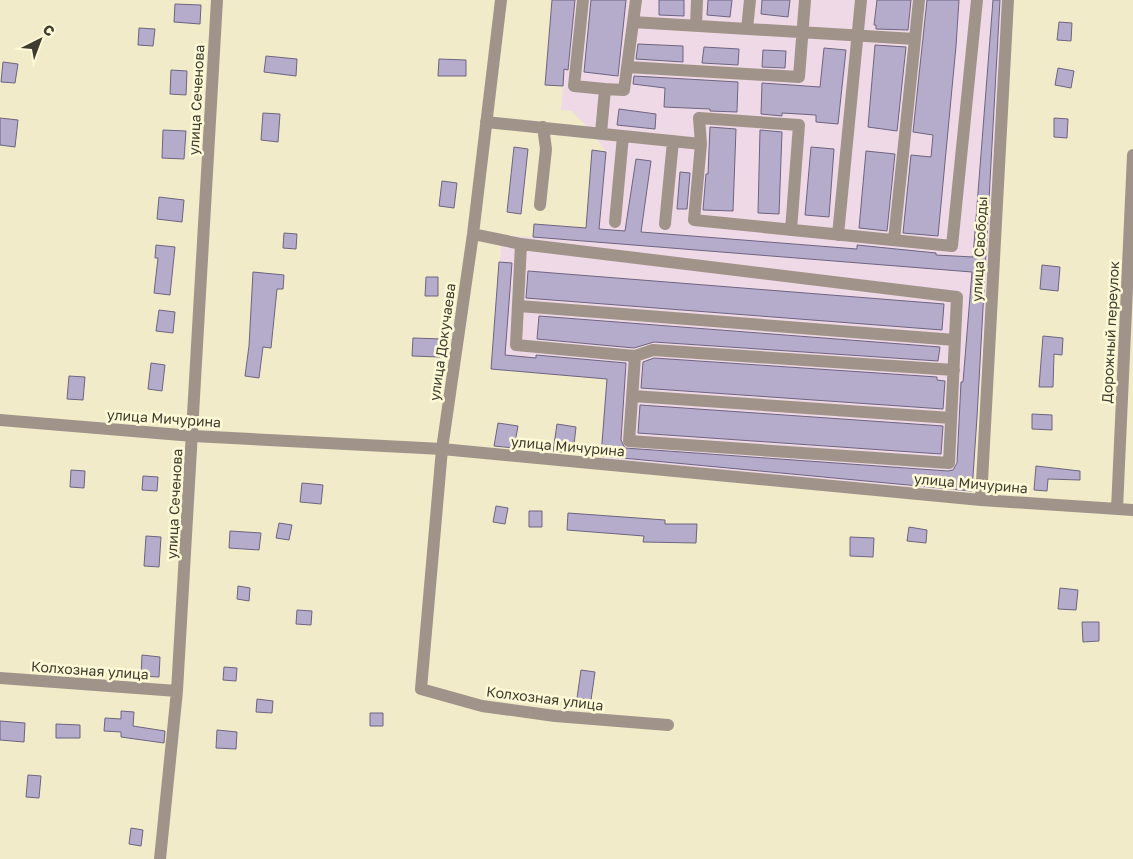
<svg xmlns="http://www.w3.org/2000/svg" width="1133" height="859" font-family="'Golos Text',sans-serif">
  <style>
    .industrial { fill: #efd9e6 }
    .building { fill: #b5accb; stroke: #6d6480 }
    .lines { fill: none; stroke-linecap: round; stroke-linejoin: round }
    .minor { stroke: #a0948a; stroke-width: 12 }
    .labels { text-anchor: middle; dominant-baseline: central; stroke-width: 5; stroke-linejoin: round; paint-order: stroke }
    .street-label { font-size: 14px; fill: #3e3c2f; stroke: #fef9d6 }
  </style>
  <rect width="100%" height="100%" fill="#f1ebc9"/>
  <!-- industrial -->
  <path class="industrial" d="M 552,0 L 1005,0 L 988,274 L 972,492 L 600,462 L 606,379 L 491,369 L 502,235 L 598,242 L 606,152 L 592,132 L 572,111 L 561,110 L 563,86 L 545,85 Z"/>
  <!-- building -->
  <path class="building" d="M 552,0 L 575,0 L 568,70 L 564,69 L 563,86 L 545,85 Z
    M 591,0 L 626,0 L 618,76 L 584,72 Z
    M 659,0 L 684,0 L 684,16 L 659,15 Z
    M 708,0 L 732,0 L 730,17 L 707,15 Z
    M 762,0 L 790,0 L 788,17 L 761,14 Z
    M 877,0 L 911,0 L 908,30 L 876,29 L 876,25 L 874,25 Z
    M 927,0 L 959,0 L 956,46 L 938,236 L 903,233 L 911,155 L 931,157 L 933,135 L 913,132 Z
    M 993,0 L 1000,0 L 977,417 L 972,491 L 601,456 L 607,379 L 491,369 L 499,262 L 512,263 L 505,355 L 536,358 L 536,355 L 626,363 L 621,440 L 625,448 L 948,471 L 953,470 L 957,463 L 961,382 L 963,382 L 972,272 L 533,237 L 534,224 L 586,228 L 592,150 L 606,152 L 599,229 L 625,231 L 636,159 L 651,161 L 641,232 L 857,249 L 857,245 L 936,253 L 936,255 L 973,257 Z
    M 175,4 L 201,5 L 200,24 L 174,22 Z
    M 1059,22 L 1072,23 L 1071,41 L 1057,40 Z
    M 139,28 L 155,29 L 153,46 L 138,45 Z
    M 638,44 L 683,46 L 683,62 L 636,59 Z
    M 875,45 L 906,47 L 897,131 L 868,127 Z
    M 704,47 L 739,49 L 738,65 L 702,63 Z
    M 824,48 L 846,50 L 838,124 L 816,122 L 816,115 L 782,113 L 782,116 L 761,114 L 762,83 L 820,87 Z
    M 763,50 L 786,51 L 785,68 L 762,67 Z
    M 266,56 L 297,59 L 296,76 L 264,72 Z
    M 439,59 L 466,60 L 466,76 L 438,76 Z
    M 3,62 L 18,64 L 15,83 L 1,82 Z
    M 1058,68 L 1074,71 L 1071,88 L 1055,85 Z
    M 171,70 L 187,71 L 186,95 L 170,94 Z
    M 634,76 L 738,82 L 737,112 L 710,111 L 710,109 L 664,107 L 665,88 L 633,84 Z
    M 619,109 L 656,114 L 655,129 L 617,125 Z
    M 263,113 L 280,114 L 278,142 L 261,140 Z
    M 0,118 L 18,120 L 15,147 L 0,145 Z
    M 1054,118 L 1068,119 L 1067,138 L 1054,137 Z
    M 710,127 L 736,129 L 733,211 L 703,210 L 706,174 L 708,174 Z
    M 163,130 L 186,131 L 184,159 L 162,158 Z
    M 760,130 L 782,132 L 779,214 L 758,213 Z
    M 514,147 L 528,149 L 521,214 L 507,212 Z
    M 811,147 L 834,149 L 829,217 L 805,215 Z
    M 866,151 L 895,154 L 887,231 L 859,228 Z
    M 680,172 L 690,173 L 687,209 L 677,209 Z
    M 442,181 L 457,183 L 454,208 L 439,206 Z
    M 159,197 L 184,200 L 182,222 L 157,219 Z
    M 284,233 L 297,234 L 296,249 L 283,248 Z
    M 156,245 L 175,247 L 170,295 L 154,293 L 158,258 L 155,258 Z
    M 1042,265 L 1060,267 L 1058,291 L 1040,289 Z
    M 528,271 L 944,304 L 942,330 L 526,298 Z
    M 253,272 L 284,275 L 283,289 L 277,289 L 271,348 L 263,347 L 259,378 L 245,376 L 249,346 Z
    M 426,277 L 438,277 L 438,296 L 425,296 Z
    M 159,310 L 175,312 L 173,333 L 156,331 Z
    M 539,316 L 940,347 L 938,361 L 654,342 L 634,348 L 537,339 Z
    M 1043,336 L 1063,338 L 1062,355 L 1054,354 L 1053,387 L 1039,387 Z
    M 413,338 L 441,339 L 440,357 L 412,356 Z
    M 654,358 L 937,377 L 937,380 L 945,381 L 943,409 L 641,388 L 643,362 Z
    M 151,363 L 165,365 L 162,391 L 148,389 Z
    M 69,376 L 85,377 L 83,400 L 67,399 Z
    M 640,405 L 943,426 L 941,454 L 638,433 Z
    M 1032,414 L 1052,415 L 1052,430 L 1032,429 Z
    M 498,423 L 518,426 L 514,448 L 494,446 Z
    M 557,424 L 576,427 L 573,453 L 553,451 Z
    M 1036,466 L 1080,471 L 1080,480 L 1048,479 L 1047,491 L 1034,490 Z
    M 71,470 L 85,471 L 84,488 L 70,487 Z
    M 143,476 L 158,477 L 157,491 L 142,490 Z
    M 302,483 L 323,485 L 321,504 L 300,502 Z
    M 496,506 L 508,508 L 505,524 L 493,522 Z
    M 529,511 L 542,511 L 542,527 L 529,527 Z
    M 568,513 L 665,520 L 665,524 L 697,524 L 696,543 L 643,542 L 644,536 L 567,530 Z
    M 279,523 L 292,525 L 289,540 L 276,538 Z
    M 909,527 L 927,530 L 926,543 L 907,541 Z
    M 230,531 L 261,533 L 259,550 L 229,548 Z
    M 146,536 L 161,537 L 159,567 L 144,566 Z
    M 850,537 L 874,538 L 873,557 L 850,556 Z
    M 238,586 L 250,588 L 249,601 L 237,599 Z
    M 1060,588 L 1078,590 L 1076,610 L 1058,609 Z
    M 297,610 L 312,611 L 311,625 L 296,624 Z
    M 1082,622 L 1099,622 L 1099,641 L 1083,642 Z
    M 142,655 L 160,657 L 159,677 L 141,676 Z
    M 224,667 L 237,668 L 236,681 L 223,680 Z
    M 581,670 L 595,672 L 591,700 L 577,698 Z
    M 257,699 L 273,701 L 272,713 L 256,712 Z
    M 121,711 L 134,712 L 133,726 L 165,731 L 164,743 L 121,737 L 121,732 L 104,731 L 105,718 L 121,719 Z
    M 370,713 L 383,713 L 383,726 L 370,726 Z
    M 0,721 L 25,723 L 24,742 L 0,740 Z
    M 56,724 L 80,725 L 80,738 L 56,738 Z
    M 217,730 L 237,732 L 236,749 L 216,748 Z
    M 28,775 L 41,776 L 39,798 L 26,797 Z
    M 131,828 L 143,830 L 141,846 L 129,844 Z"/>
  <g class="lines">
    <!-- minor -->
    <path class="minor" d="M 501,0 L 473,234 L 442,449 L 421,689 L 482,706 L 555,716 L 668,725
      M 583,0 L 574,86 L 605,89 L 601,133
      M 633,22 L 915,39 L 919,0
      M 696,26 L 697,0
      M 747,29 L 750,0
      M 627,67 L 799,77 L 805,0
      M 605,89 L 624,90 L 636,0
      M 486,122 L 701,144 L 694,220 L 952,246 L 977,0
      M 701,144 L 699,118 L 799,125 L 791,230
      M 540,205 L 546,149 L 543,127
      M 615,222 L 623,136
      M 665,224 L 673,141
      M 473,234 L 521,244 L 957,297 L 949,463 L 629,441 L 635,356 L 516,345 L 521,244
      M 838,235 L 861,0
      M 894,240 L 915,39
      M 519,306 L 955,340
      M 635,356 L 653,350 L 954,370
      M 633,396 L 951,418
      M 0,420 L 193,436 L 442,449 L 981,500 L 1133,510
      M 981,500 L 1008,0
      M 1117,509 L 1133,155
      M 0,678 L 177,691
      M 160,859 L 177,691 L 217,0"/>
  </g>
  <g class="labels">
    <!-- street labels -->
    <g class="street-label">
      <text transform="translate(196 100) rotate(-87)">улица Сеченова</text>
      <text transform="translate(979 249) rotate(-87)">улица Свободы</text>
      <text transform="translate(1110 332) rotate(-87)">Дорожный переулок</text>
      <text transform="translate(442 342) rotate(-82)">улица Докучаева</text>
      <text transform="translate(164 418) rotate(4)">улица Мичурина</text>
      <text transform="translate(568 446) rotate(5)">улица Мичурина</text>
      <text transform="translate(971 483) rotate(5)">улица Мичурина</text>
      <text transform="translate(174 504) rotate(-87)">улица Сеченова</text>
      <text transform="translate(90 670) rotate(4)">Колхозная улица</text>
      <text transform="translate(545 698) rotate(7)">Колхозная улица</text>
    </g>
  </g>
  <!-- north arrow -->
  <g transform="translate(40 40) rotate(42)" stroke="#fef9d6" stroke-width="4" paint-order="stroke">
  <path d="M0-4L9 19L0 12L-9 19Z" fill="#3e3c2f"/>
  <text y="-8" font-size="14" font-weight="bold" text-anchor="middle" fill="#3e3c2f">С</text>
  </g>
</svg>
